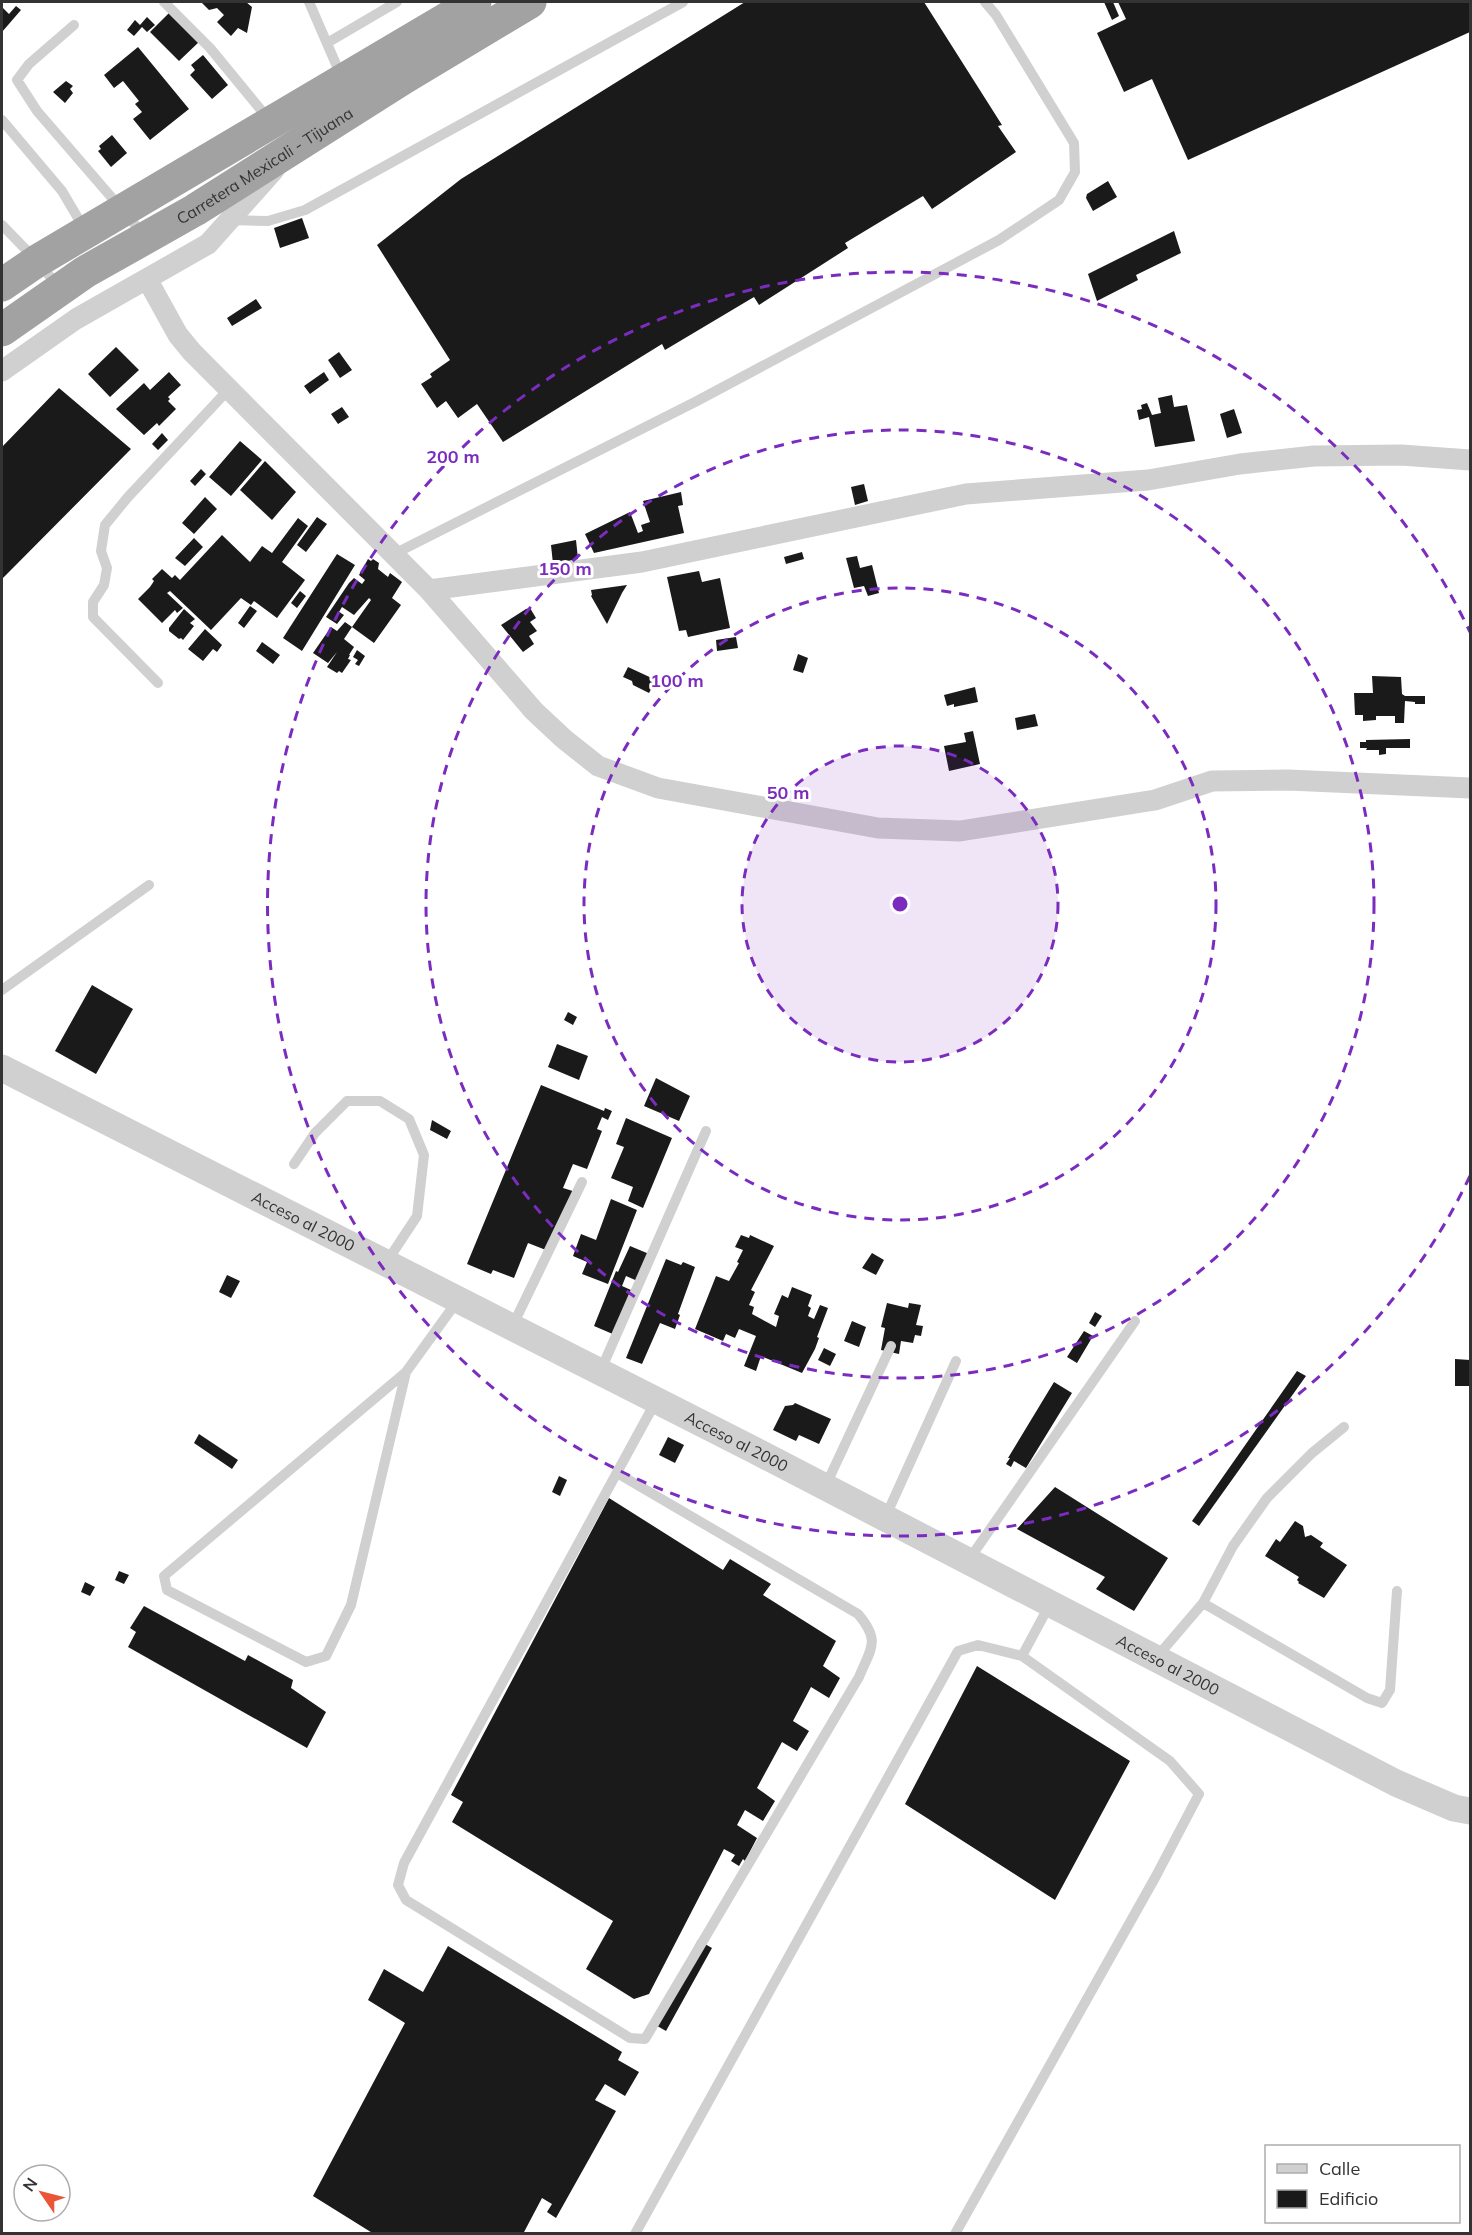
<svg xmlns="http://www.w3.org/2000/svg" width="1472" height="2235" font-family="Mulish,sans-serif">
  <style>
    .building { fill: #1a1a1a }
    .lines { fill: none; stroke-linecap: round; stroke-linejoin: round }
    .service { stroke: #d0d0d0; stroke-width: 10 }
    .minor { stroke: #d0d0d0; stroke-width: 21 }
    .tertiary { stroke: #d0d0d0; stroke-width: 27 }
    .trunk { stroke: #a2a2a2; stroke-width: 33 }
    .ring { fill: none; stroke: #7b2cbf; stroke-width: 3; stroke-dasharray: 10 8 }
    .labels { text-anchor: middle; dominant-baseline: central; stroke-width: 6; stroke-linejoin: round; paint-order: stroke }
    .street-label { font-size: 16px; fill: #333; stroke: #fff }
    .centre { fill: #7b2cbf; stroke: #fff; stroke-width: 3 }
    .ring-label { font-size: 18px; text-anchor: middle; font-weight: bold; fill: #7b2cbf; stroke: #fff; stroke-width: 6; stroke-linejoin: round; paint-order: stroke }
  </style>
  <rect width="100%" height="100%" fill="#fff"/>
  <!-- building -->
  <path class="building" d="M 201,2 L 246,2 L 252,7 L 247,33 L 238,28 L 231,36 L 217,22 L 224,15 L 217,8 L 209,10 Z
    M 745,2 L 924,2 L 1002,125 L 998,126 L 1016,152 L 932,209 L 923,196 L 845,243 L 848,248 L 759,305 L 754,297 L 665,350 L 662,344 L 503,442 L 477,404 L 458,418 L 446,401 L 437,408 L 421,384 L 432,377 L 430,374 L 450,360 L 377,245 L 461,179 Z
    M 1104,2 L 1113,2 L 1119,16 L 1112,20 Z
    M 1118,2 L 1470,2 L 1470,32 L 1188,160 L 1152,79 L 1124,92 L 1097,33 L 1126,19 Z
    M 16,6 L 21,10 L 2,32 L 2,7 L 9,14 Z
    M 171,11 L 200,41 L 179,61 L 150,32 Z
    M 147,17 L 155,25 L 147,32 L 142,27 L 134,36 L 127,30 L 135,20 L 140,25 Z
    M 138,47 L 189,109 L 150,140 L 133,119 L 142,112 L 135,104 L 139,101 L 123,81 L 114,88 L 104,75 Z
    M 203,55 L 228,85 L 212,99 L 190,75 L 195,70 L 191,65 Z
    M 66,81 L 73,86 L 70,89 L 73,93 L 65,103 L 53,92 Z
    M 112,135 L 127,153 L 111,167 L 98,151 L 101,149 L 99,146 Z
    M 1108,181 L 1117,197 L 1093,211 L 1086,198 L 1087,194 Z
    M 302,218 L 309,238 L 280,248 L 274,228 Z
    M 1174,231 L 1181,253 L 1136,275 L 1138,280 L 1097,301 L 1088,274 Z
    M 256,299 L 262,308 L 232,326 L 227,318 Z
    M 116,347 L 139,370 L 110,397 L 88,374 Z
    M 339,352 L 352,370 L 340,378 L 328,360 Z
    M 169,372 L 181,385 L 168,397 L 170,399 L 168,401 L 176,409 L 159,426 L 157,423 L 144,435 L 116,409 L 144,383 L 150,390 Z
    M 324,372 L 329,380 L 310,394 L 304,386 Z
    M 59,388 L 131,449 L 2,579 L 2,447 Z
    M 1172,395 L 1174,407 L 1187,405 L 1195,441 L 1155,447 L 1149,417 L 1139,420 L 1137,410 L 1142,409 L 1141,405 L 1147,403 L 1152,415 L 1161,413 L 1158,398 Z
    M 342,407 L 349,417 L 338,424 L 331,414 Z
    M 1234,409 L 1242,433 L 1227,438 L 1220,414 Z
    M 162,433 L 168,440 L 158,450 L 152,444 Z
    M 240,441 L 262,460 L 231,496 L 209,477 Z
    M 265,461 L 296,492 L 272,520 L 240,490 Z
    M 201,469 L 206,474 L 195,486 L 190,481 Z
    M 864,484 L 868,501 L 855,505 L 851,487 Z
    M 681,492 L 683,505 L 678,506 L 684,533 L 594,553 L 585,534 L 630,512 L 638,533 L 643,531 L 641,525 L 650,522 L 643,501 Z
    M 205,497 L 217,509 L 194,534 L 182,523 Z
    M 317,517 L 327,524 L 306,552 L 297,545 Z
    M 298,518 L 308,526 L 282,562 L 305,580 L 277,618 L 254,601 L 251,605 L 241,598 L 211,630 L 170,591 L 167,593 L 183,608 L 177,613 L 175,610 L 162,623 L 138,599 L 150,587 L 154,581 L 152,579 L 162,569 L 172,578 L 175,575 L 180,580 L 222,535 L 250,562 L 262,546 L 272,553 Z
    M 194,538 L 203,547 L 185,566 L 175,558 Z
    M 576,540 L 578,559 L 553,564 L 551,545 Z
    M 802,552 L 804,559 L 786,564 L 784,557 Z
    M 337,554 L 355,565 L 302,651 L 283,638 Z
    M 857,556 L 860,568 L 872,565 L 879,593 L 868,596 L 864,586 L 854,588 L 846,558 Z
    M 368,559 L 371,561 L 373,559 L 379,563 L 378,569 L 388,577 L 390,573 L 402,582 L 392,598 L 401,605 L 374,643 L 352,627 L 344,639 L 354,647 L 349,655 L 350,655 L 348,659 L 351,660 L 342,673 L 339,671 L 337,673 L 327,667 L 337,652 L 328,663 L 313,653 L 331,627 L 337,631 L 345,622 L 352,627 L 371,600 L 369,598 L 354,615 L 342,607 L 339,612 L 344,615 L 337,624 L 326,617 L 349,583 L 354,578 L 362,584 L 365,580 L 359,575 Z
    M 699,571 L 702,582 L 720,578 L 730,628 L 688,637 L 686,630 L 679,631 L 667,577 Z
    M 627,585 L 622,593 L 607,624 L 591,596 L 592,595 L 591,590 Z
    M 300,591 L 306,596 L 297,608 L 291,603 Z
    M 250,606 L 257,611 L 244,628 L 238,623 Z
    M 530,608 L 536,618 L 530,622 L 537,631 L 529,636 L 534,644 L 523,652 L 501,625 L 526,609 Z
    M 184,609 L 195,619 L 190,623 L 194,626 L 183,640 L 181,638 L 179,639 L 169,631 L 169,628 Z
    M 205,629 L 222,645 L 217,652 L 213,649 L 203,661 L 188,649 Z
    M 736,637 L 738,648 L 717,651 L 716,640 Z
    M 262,642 L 280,655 L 273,664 L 256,651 Z
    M 357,650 L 365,656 L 359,666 L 355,664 L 358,660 L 353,657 Z
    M 798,654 L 808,658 L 803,673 L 793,670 Z
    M 628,667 L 656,680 L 649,693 L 633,685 L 632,681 L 623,677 Z
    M 1372,676 L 1401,677 L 1402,694 L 1405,696 L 1425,696 L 1425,704 L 1415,704 L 1415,702 L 1405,701 L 1404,723 L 1395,723 L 1395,716 L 1376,716 L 1376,720 L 1363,721 L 1363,715 L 1355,715 L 1354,693 L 1373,693 Z
    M 975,687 L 978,702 L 954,707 L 954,704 L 947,706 L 944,695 Z
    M 1035,714 L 1038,726 L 1017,730 L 1015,718 Z
    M 973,731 L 980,764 L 949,771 L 944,746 L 966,742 L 964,733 Z
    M 1410,739 L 1410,748 L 1386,748 L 1386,754 L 1379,755 L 1379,750 L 1366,750 L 1367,748 L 1360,748 L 1360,742 L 1366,742 L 1366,740 Z
    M 92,985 L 133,1009 L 96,1074 L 55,1051 Z
    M 568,1012 L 577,1017 L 573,1025 L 564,1020 Z
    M 557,1044 L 588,1056 L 579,1080 L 548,1067 Z
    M 656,1078 L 690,1096 L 679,1121 L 644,1106 Z
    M 541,1085 L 604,1111 L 605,1108 L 612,1111 L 608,1120 L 602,1117 L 597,1129 L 602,1131 L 587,1169 L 573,1164 L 563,1188 L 576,1192 L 551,1252 L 528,1243 L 514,1278 L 493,1270 L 491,1274 L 467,1264 Z
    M 626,1118 L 672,1138 L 643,1208 L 628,1201 L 633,1187 L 611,1178 L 624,1147 L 616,1144 Z
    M 432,1120 L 451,1131 L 447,1139 L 430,1130 Z
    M 611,1199 L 637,1210 L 608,1284 L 582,1274 L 587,1262 L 573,1256 L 581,1234 L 596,1240 Z
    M 741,1235 L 749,1238 L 750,1235 L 774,1246 L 751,1290 L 755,1292 L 749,1305 L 754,1307 L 752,1314 L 776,1327 L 779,1316 L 774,1314 L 782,1295 L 788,1298 L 792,1287 L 812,1295 L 808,1306 L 811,1308 L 808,1316 L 814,1319 L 820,1305 L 828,1308 L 817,1337 L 819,1338 L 815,1349 L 802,1373 L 761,1356 L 756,1371 L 744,1366 L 756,1336 L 739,1329 L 735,1338 L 726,1334 L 723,1341 L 695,1329 L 716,1276 L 729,1281 L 739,1263 L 737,1262 L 743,1250 L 735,1247 Z
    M 630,1246 L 654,1256 L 642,1283 L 626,1276 L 622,1286 L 631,1290 L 615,1335 L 594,1326 L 616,1271 L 618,1272 Z
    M 872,1253 L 884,1260 L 876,1275 L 862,1268 Z
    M 666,1259 L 681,1265 L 683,1262 L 695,1267 L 678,1314 L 680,1315 L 675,1329 L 660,1323 L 642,1364 L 626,1358 Z
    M 227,1275 L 240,1281 L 231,1298 L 219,1292 Z
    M 887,1303 L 908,1308 L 909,1303 L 921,1305 L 916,1325 L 923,1326 L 921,1336 L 915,1335 L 913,1343 L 901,1341 L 899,1354 L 881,1350 L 885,1328 L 881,1327 Z
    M 1095,1312 L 1102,1316 L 1095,1327 L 1089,1323 Z
    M 852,1321 L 866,1327 L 859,1347 L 844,1341 Z
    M 1084,1331 L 1093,1336 L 1077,1363 L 1067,1357 Z
    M 824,1348 L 836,1354 L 830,1366 L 818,1360 Z
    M 1455,1359 L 1470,1360 L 1470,1386 L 1455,1386 Z
    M 1297,1371 L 1306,1376 L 1199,1526 L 1192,1521 Z
    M 1054,1382 L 1072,1393 L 1026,1468 L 1014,1461 L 1011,1467 L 1006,1464 L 1010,1458 L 1008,1458 Z
    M 795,1403 L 831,1419 L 819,1444 L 799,1435 L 796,1441 L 773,1430 L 785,1406 L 793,1405 Z
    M 199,1434 L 238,1460 L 232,1469 L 194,1443 Z
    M 668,1437 L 684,1445 L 675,1463 L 659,1455 Z
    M 559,1476 L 567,1480 L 560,1496 L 552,1492 Z
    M 1055,1487 L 1168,1558 L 1134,1611 L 1096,1589 L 1105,1577 L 1017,1529 Z
    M 609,1498 L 723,1570 L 730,1559 L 771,1584 L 763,1595 L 836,1641 L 823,1666 L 840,1678 L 829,1698 L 811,1687 L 793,1721 L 809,1731 L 797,1751 L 782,1742 L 757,1788 L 775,1801 L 763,1821 L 745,1810 L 737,1825 L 757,1838 L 745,1861 L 743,1859 L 739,1866 L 731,1861 L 735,1855 L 724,1849 L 649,1994 L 634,1999 L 586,1969 L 613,1921 L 452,1822 L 463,1802 L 451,1795 Z
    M 1295,1521 L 1303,1526 L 1305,1537 L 1311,1535 L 1323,1543 L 1320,1547 L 1347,1565 L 1324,1598 L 1298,1583 L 1299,1582 L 1297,1580 L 1299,1577 L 1265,1556 L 1276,1539 L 1280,1542 Z
    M 119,1571 L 129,1575 L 124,1584 L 115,1580 Z
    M 85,1582 L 95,1587 L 90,1596 L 81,1592 Z
    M 144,1606 L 245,1661 L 248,1655 L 293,1680 L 291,1688 L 326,1712 L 307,1748 L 128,1647 L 136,1632 L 130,1628 Z
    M 977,1666 L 1130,1761 L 1055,1900 L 905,1804 Z
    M 698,1940 L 712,1948 L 666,2031 L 652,2023 Z
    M 448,1946 L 622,2052 L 618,2060 L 639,2072 L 625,2096 L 605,2084 L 595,2100 L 616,2111 L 556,2218 L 547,2212 L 552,2204 L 542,2198 L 523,2234 L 374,2234 L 313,2196 L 405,2023 L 368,2000 L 384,1969 L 423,1992 Z"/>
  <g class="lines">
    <!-- service -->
    <path class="service" d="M 164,2 L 210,48 L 270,121
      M 309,2 L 342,78
      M 74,25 L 29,64 L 17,80 L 37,111 L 144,235
      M 327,43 L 397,2
      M 2,120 L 62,191 L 85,230
      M 230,220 L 268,221 L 305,210 L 683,2
      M 2,225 L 37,261 L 58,286
      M 394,554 L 697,401 L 999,240 L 1059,200 L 1075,172 L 1074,143 L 996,15 L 985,2
      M 158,683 L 93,617 L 93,602 L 104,585 L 107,568 L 101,551 L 105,525 L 128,497 L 229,389
      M 2,990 L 149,885
      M 294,1164 L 315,1133 L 347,1101 L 380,1101 L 409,1119 L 424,1155 L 417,1216 L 386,1263
      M 512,1327 L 582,1182
      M 406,1372 L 351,1605 L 326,1656 L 306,1662 L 167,1590 L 164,1576 L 406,1372 L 458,1300
      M 600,1372 L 706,1131
      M 617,1473 L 858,1614 C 881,1641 871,1648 859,1677 L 645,2039 L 630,2038 L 406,1900 L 398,1885 L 404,1863 L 656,1401
      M 825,1487 L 891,1346
      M 885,1518 L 956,1361
      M 968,1561 L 1135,1321
      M 1203,1603 L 1367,1698 L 1382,1703 L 1390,1690 L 1397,1591
      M 1156,1658 L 1203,1603 L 1233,1546 L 1267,1498 L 1312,1453 L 1344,1427
      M 635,2234 L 958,1651 L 978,1645 L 1022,1656 L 1050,1604
      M 955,2234 L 1156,1876 L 1199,1794 L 1170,1761 L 1022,1656"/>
    <!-- minor -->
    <path class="minor" d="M 147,279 L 178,335 L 192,352 L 429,590 L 534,711 L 564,739 L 598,766 L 658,788 L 878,828 L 960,831 L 1155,800 L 1212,781 L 1288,780 L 1470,788
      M 2,371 L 76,319 L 208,244 L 274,170
      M 429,590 L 642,562 L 966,494 L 1148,480 L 1240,464 L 1314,456 L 1401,455 L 1470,460"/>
    <!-- tertiary -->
    <path class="tertiary" id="s1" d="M 2,1068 L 754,1450 L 1396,1783 L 1454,1808 L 1470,1811"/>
    <!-- trunk -->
    <g class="trunk">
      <path d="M 2,285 L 37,261 L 475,2"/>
      <path id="s2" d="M 2,330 L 85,272 L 195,210 L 405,77 L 530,2"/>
    </g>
  </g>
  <!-- distance rings -->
  <circle cx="900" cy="904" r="158" fill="#7b2cbf" fill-opacity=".12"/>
  <g class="ring">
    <circle cx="900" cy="904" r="158"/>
    <circle cx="900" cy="904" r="316"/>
    <circle cx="900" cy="904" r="474"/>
    <path d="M1470 1176A632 632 0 1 1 1470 632"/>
  </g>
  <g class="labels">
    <!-- street labels -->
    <g class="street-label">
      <text stroke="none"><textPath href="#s2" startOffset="310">Carretera Mexicali - Tijuana</textPath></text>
      <text stroke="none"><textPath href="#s1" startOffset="338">Acceso al 2000</textPath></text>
      <text stroke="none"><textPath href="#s1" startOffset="824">Acceso al 2000</textPath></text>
      <text stroke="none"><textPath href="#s1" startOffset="1310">Acceso al 2000</textPath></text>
    </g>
  </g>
  <circle cx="900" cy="904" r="9" class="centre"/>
  <g class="ring-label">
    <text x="453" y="463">200 m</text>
    <text x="565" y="575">150 m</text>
    <text x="677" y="687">100 m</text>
    <text x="788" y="799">50 m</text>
  </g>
  <!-- border -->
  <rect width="1472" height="2235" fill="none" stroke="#333333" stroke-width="6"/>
  <!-- legend -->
  <rect x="1265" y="2145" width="195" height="78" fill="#ffffff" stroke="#adadad" stroke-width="1.5"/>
  <rect x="1277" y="2164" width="30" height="9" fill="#d0d0d0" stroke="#adadad" stroke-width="1.5"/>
  <text x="1319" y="2175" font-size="18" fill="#333333">Calle</text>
  <rect x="1277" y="2190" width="30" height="18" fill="#1a1a1a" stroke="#adadad" stroke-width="1.5"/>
  <text x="1319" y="2205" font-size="18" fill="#333333">Edificio</text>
  <!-- north arrow -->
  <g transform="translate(42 2193) rotate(305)"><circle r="28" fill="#ffffff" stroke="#adadad" stroke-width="1.5"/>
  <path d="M0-4.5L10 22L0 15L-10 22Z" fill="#e95536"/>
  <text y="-9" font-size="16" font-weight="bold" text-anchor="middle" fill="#333333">N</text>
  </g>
</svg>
